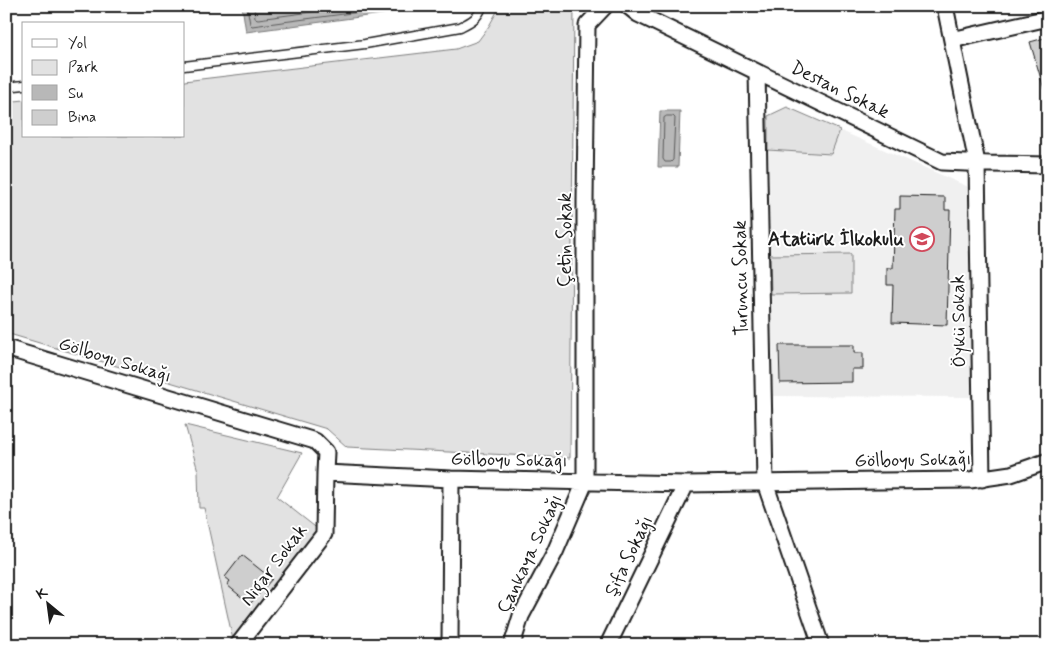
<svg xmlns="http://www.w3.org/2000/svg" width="1054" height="651" font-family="Mynerve,sans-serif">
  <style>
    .built { fill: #f0f0f0 }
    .green { fill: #e2e2e2; stroke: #7f7f7f }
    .water { fill: #b8b8b8; stroke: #7a7a7a }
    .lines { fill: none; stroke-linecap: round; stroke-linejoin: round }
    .shore { stroke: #5a5a5a; stroke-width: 1 }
    .building { fill: #cecece; stroke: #1c1c1c }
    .lane-casing { stroke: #1c1c1c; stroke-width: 11 }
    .street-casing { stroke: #1c1c1c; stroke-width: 19 }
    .lane { stroke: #fff; stroke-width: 8 }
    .street { stroke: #fff; stroke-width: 15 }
    .labels { text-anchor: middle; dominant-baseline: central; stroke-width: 4; stroke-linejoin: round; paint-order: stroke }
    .street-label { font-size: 19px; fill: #1c1c1c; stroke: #fff }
    .poi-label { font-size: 19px; font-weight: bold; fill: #1c1c1c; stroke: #fff; text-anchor: end }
  </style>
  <rect width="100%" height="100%" fill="#fff"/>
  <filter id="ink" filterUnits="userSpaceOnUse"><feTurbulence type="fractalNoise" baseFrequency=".02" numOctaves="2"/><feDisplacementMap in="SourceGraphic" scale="10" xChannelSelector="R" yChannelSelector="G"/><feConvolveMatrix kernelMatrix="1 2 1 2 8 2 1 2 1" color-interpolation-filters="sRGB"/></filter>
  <g filter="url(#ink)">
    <!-- built -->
    <path class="built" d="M 787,107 L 973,189 L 975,397 L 773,396 L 768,116 Z"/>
    <!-- green -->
    <path class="green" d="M 500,6 L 574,6 L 570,458 L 347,447 L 327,429 L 6,333 L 6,102 L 24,100 L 24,136 L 184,136 L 184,81 L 456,49 L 478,41 L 489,26 Z
      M 787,107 L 840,130 L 831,154 L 768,150 L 768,116 Z
      M 851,254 L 851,293 L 771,294 L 770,255 Z
      M 185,425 L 302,453 L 277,497 L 319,530 L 233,640 L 204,508 L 199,508 L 198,471 Z"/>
    <!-- water -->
    <path class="water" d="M 242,6 L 420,6 L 420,9 L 246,32 Z
      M 660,111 L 680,111 L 678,167 L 658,167 Z"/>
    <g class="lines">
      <!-- shore -->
      <path class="shore" d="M 247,6 L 250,24 L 252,26 L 405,6
        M 254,6 L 255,18 L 258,19 L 357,6
        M 667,116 L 673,116 L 675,118 L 673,160 L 671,162 L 665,162 L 663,159 L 664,118 Z"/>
    </g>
    <!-- building -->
    <path class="building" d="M 1048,37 L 1048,88 L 1044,89 L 1030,42 Z
      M 900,196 L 945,197 L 945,210 L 950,210 L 947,325 L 892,323 L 893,285 L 887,285 L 887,268 L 893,268 L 895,209 L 900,209 Z
      M 779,345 L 854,345 L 854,353 L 863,353 L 863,369 L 852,369 L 852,382 L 780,383 Z
      M 242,555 L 272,579 L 250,604 L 227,585 L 230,581 L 225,577 Z"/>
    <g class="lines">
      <defs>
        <path id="lane" d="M 184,66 L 365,44 L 460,27 C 470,22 479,18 482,6
          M 6,87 L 24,85"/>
        <path id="street" d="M 628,6 L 638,14 L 942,162 L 990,164 L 1048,165
          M 944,6 L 946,11 L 977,163 L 982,479
          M 952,40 L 1048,18
          M 757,72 L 765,483 L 821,645
          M 6,348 L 315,441 L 326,452 L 325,473 L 451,479 L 686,484 L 880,481 L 970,480 L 1011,474 L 1048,461
          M 238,645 L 324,534 L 325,473
          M 450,645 L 451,479
          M 512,645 L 521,616 L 555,552 L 585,482 L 585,201 L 587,25 L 605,6
          M 608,645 L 686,484"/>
      </defs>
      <!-- lane casing -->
      <use href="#lane" class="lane-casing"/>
      <!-- street casing -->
      <use href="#street" class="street-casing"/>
      <!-- lane -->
      <use href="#lane" class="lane"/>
      <!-- street -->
      <use href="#street" class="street"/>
    </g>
  </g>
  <!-- icons -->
  <defs>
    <symbol id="school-ring" viewBox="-11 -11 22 22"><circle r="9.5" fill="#fff" stroke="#d1495b" stroke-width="1.5"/><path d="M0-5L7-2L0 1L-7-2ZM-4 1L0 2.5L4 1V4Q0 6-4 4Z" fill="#d1495b"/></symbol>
  </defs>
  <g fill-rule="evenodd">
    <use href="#school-ring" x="908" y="225" width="28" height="28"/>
  </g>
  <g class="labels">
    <!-- street labels -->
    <g class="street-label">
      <text transform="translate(840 90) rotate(26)">Destan Sokak</text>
      <text transform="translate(565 240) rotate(-90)">Çetin Sokak</text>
      <text transform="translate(741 278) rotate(-91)">Turuncu Sokak</text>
      <text transform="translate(959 321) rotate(-91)">Öykü Sokak</text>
      <text transform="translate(115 360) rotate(17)">Gölboyu Sokağı</text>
      <text transform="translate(509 460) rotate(1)">Gölboyu Sokağı</text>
      <text transform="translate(913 460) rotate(-1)">Gölboyu Sokağı</text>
      <text transform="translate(530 554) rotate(-65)">Çankaya Sokağı</text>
      <text transform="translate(629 556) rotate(-64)">Şifa Sokağı</text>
      <text transform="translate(274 565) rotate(-53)">Nigar Sokak</text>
    </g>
    <!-- poi labels -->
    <g class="poi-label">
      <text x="904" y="239">Atatürk İlkokulu</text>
    </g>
  </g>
  <!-- margin -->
  <rect width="1054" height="651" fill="none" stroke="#fff" stroke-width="25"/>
  <rect x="12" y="12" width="1029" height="626" fill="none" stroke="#1c1c1c" stroke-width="2" filter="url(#ink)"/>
  <!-- legend -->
  <rect x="22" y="22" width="162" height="115" fill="#ffffff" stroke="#a4a4a4"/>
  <rect x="32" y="39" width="25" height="8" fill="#ffffff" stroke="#a4a4a4"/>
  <text x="68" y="48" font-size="15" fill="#1c1c1c">Yol</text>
  <rect x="32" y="60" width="25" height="15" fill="#e2e2e2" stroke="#a4a4a4"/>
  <text x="68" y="72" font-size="15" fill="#1c1c1c">Park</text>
  <rect x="32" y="85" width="25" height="15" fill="#b8b8b8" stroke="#a4a4a4"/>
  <text x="68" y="98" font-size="15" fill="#1c1c1c">Su</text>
  <rect x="32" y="110" width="25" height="15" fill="#cecece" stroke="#a4a4a4"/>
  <text x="68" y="122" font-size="15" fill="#1c1c1c">Bina</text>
  <!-- north arrow -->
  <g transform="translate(48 604) rotate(331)" stroke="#ffffff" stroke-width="4" paint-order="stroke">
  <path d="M0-4L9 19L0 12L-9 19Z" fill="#1c1c1c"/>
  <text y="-8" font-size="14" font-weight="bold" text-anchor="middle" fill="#1c1c1c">K</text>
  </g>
</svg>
